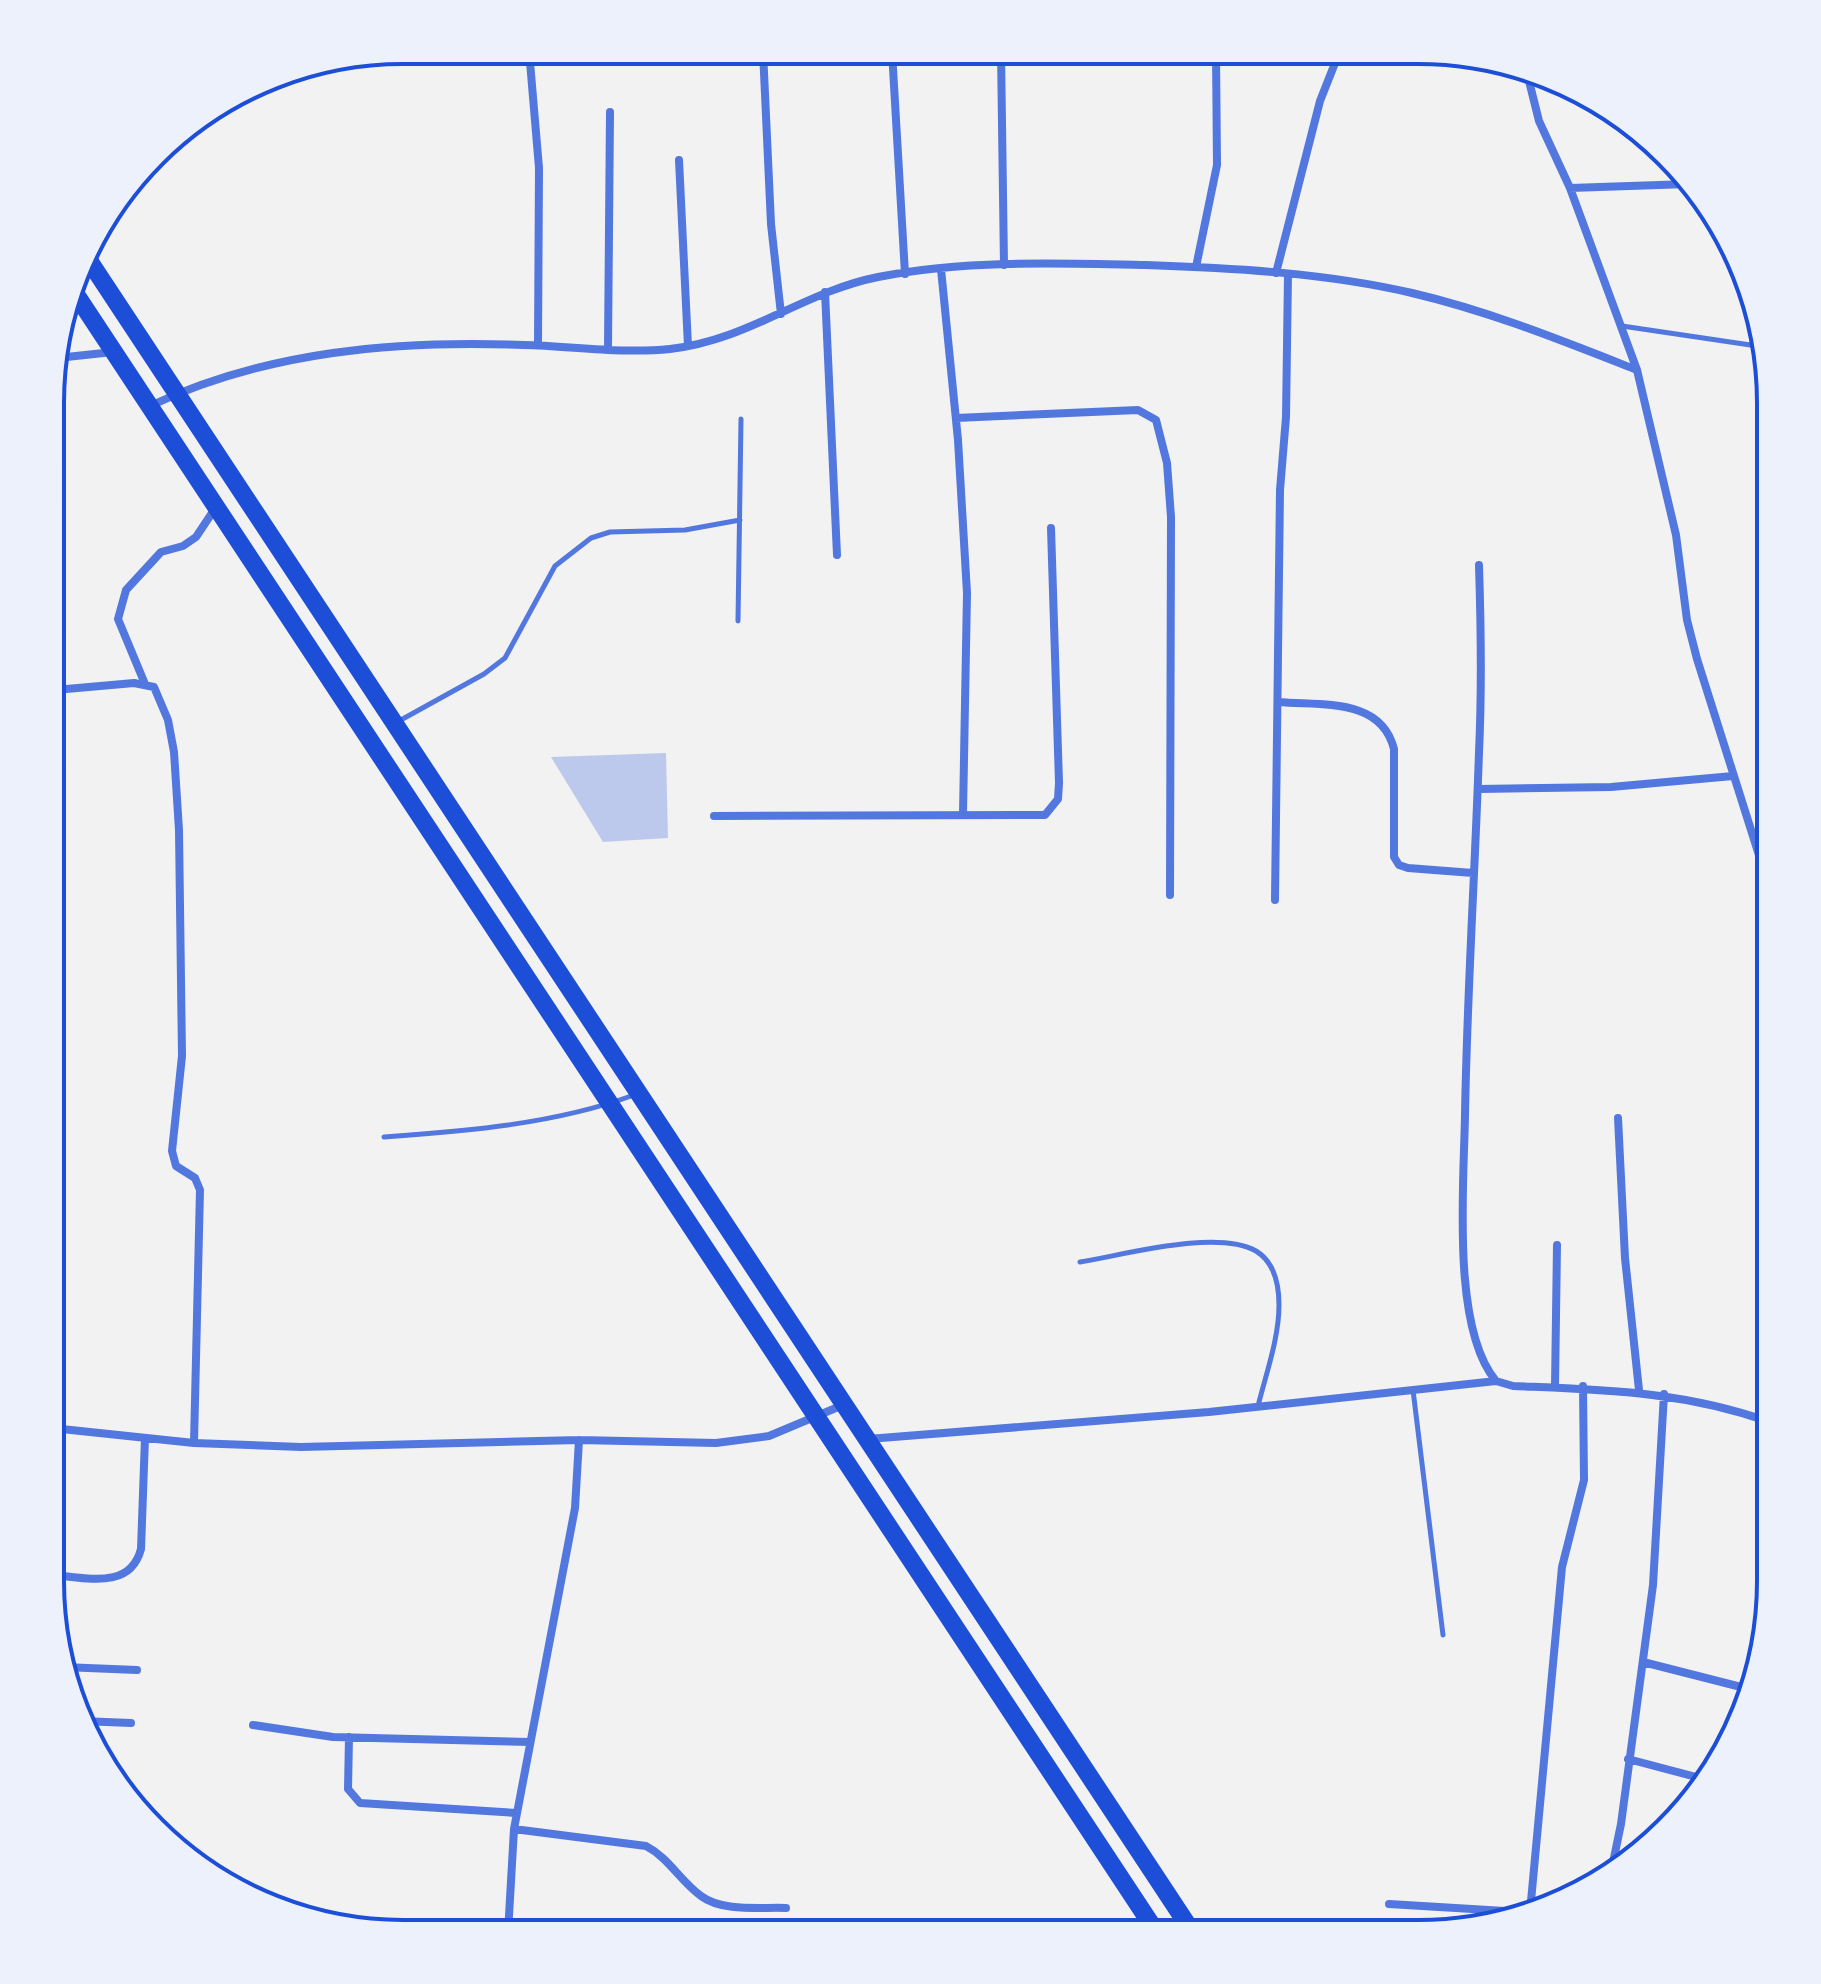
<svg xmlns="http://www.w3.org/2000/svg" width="1821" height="1984" font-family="Poppins,sans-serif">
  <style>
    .building { fill: #bdc9ec }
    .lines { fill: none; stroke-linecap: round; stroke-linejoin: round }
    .service { stroke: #5277de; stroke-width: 5 }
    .minor { stroke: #5277de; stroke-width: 8 }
    .trunk { stroke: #1d4ed8; stroke-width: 18 }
    .rim { fill: none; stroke: #1d4ed8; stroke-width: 4 }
  </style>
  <rect width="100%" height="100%" fill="#f2f2f2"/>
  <!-- building -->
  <path class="building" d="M 666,753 L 668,838 L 603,842 L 551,757 Z"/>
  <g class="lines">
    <!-- service -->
    <path class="service" d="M 1622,326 L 1764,347
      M 738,621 L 741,419
      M 399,721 L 484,674 L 505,658 L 555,566 L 591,538 L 610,532 L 685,530 L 740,520
      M 384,1137 C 467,1131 555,1124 634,1095
      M 1080,1262 C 1124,1255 1216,1229 1256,1251 C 1274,1262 1279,1285 1279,1305 C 1279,1338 1266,1374 1258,1406
      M 1413,1390 L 1443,1635"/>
    <!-- minor -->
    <path class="minor" d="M 529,50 L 539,168 L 538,345
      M 763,51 L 771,224 L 781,314
      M 892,51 L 905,274
      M 1001,52 L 1004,265
      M 1528,77 L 1539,121 L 1570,188 L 1637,370 L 1676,535 L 1687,620 L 1697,659 L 1770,890
      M 679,160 L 688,346
      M 1570,188 L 1689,184
      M 1196,267 L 1217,165 L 1216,52
      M 941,269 L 958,440 L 967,593 L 963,814
      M 1276,273 L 1320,101 L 1339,53
      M 825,292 L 837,555
      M 608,348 L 610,112
      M 57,358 L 113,352
      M 150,406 C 267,351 396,340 524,345 C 571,346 622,354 670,349 C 749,340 803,292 878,277 C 966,260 1057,263 1146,265 C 1234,268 1326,273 1412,293 C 1489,311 1563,341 1637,370
      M 956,418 L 1138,410 L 1156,420 L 1167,463 L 1171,517 L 1170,895
      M 1479,565 C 1481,627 1482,690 1479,752 C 1475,873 1467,994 1465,1115 C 1464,1183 1451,1328 1496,1381 L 1513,1386 C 1605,1390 1682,1391 1770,1422
      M 145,684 L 118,619 L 126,590 L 161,552 L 183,546 L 196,537 L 216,507
      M 55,690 L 134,683 L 154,687 L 168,720 L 174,752 L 179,830 L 182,1056 L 172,1151 L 176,1166 L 195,1178 L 200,1190 L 194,1443
      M 1279,702 C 1321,706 1381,697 1394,749 L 1394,857 L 1399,865 L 1408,868 L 1473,873
      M 1478,789 L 1611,787 L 1733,776
      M 714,816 L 1045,815 L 1058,799 L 1059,783 L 1051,528
      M 1275,900 L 1280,490 L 1286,417 L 1288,274
      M 1618,1118 L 1625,1258 L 1639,1390
      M 53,1164 L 55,1165
      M 1555,1387 L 1557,1245
      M 52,1428 L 194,1443 L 301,1447 L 579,1440 L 716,1443 L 769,1436 L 843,1405
      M 868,1439 L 1209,1412 L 1496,1381
      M 51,1575 C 85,1577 130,1591 141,1549 L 145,1438
      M 1643,1662 L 1745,1688
      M 63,1667 L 137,1670
      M 81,1721 L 131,1723
      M 253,1725 L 333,1737 L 530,1742
      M 349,1737 L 348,1789 L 360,1803 L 517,1813
      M 1628,1759 L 1704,1779
      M 514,1829 L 646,1846 C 669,1858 680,1881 701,1896 C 722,1912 761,1907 786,1908
      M 1610,1877 L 1621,1824 L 1653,1585 L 1664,1394
      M 1389,1904 L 1537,1913
      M 1530,1912 L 1562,1567 L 1584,1480 L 1583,1386
      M 508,1933 L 514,1829 L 575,1508 L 579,1440"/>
    <!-- trunk -->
    <path class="trunk" d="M 86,256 L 1193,1933
      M 73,290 L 1157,1933"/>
  </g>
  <!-- crop -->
  <path d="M0 0H1821V1984H0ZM403 64H1418A339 339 0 0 1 1757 403V1581A339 339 0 0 1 1418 1920H403A339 339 0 0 1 64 1581V403A339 339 0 0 1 403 64Z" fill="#edf1fc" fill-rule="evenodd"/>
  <path class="rim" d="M403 64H1418A339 339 0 0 1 1757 403V1581A339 339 0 0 1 1418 1920H403A339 339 0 0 1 64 1581V403A339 339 0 0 1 403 64Z"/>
</svg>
